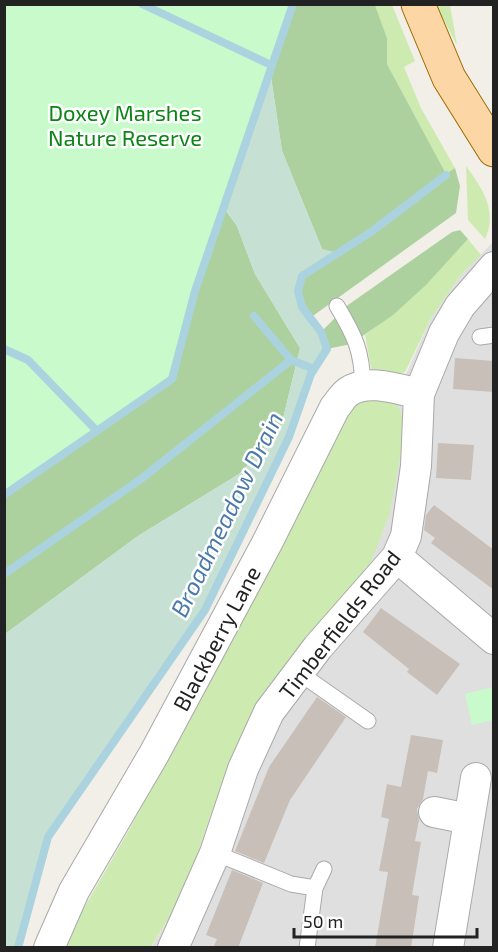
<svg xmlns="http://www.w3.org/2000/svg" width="498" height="952" font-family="'Exo 2',sans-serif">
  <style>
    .residential { fill: #e0dfdf }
    .grass { fill: #cdebb0 }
    .forest { fill: #add19e }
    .wetland { fill: #c6e0d4 }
    .park { fill: #c8facc }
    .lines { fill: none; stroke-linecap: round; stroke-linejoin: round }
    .stream { stroke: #aad3df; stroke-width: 8 }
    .building { fill: #c7bfb8 }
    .service-casing { stroke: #a9a9a9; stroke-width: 17 }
    .minor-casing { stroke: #a9a9a9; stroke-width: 32 }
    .primary-casing { stroke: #a06b00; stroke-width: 35 }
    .service { stroke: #fff; stroke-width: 15 }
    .minor { stroke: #fff; stroke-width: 30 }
    .primary { stroke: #fcd6a4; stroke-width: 33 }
    .labels { text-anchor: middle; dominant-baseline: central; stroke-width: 5; stroke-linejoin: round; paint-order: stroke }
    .park-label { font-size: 22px; fill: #0c8416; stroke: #fff }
    .street-label { font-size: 22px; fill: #222; stroke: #fff }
    .water-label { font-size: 24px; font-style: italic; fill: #4a7aab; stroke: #fff }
  </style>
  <rect width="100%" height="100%" fill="#f2efe9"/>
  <!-- residential -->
  <path class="residential" d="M 493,242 L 493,947 L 151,948 L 184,894 L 210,817 L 431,318 L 460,276 Z"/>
  <!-- grass -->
  <path class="grass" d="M 375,5 L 392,5 L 415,61 L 404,67 L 421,108 L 455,168 L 446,175 L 387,64 L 387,38 Z
    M 436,5 L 450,5 L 457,45 Z
    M 466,166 C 483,189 498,212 485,239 L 468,220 Z
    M 468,239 L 481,255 L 460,276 L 431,318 L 405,372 L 388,378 L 372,373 L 365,335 C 404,307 436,274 468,239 Z
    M 360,397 L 394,398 L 403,417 L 401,452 L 390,513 L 371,562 L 267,693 L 210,817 L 184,894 L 151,947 L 66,948 L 77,920 L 129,830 L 337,429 Z"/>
  <!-- forest -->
  <path class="forest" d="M 293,5 L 375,5 L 387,38 L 387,64 L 446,174 L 455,168 L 460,186 L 456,213 L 310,318 C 288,288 303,275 322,249 L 282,151 L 270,70 Z
    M 213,193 L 237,226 L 255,274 L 300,348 L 280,431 L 239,474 L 138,536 L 5,634 L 4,412 Z
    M 460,230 L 468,239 L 426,285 L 393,315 L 351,344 L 327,349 L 321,332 L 348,305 L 452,232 Z"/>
  <!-- wetland -->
  <path class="wetland" d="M 293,5 L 270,70 L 282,151 L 322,249 L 339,253 L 302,276 L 298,291 L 302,307 L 321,332 L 327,349 L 311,374 L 289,437 L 205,610 L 48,837 L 18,948 L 4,947 L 5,634 L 138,536 L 239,474 L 280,431 L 300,348 L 255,274 L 237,226 L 213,193 L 4,101 Z"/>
  <!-- park -->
  <path class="park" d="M 5,4 L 293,5 L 195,291 L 172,379 L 5,495 Z
    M 493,687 L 493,720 L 472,725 L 465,694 Z"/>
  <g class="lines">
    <!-- stream -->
    <path class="stream" d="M 142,4 L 271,65
      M 254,316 L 291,360
      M 4,349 L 28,360 L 97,431
      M 4,495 L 172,379 L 195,291 L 293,4
      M 4,574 L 141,479 L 291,360 L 314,369
      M 18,948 L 48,837 L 205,610 L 289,437 L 311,374 L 327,349 L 321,332 L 302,307 L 298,291 L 302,276 L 371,232 L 446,175"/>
  </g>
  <!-- building -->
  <path class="building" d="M 455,358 L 494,361 L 494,392 L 453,389 Z
    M 438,443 L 474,445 L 471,480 L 436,478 Z
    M 434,505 L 494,550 L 494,590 L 431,543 L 435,538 L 424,530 L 426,515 Z
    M 381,608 L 460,664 L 437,695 L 407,672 L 409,669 L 363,632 Z
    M 317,697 L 346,717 L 290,800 L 264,863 L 235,851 L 269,767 Z
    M 411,735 L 443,740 L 437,773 L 428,771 L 423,799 L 417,809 L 419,820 L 415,841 L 421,842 L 412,895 L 419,896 L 411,948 L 375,948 L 388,872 L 379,871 L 389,819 L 381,817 L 387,784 L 401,787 Z
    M 232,870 L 263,883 L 238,948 L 213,948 L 217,939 L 206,935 Z"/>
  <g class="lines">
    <defs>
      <path id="service" d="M 337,306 C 355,336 362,351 363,386
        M 480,337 L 494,335
        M 298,672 L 368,721
        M 215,853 L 291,884 L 315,888
        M 307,948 L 315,888 L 324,869"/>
      <path id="minor" d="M 397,557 L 494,639
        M 434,812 L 469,819
        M 49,948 L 74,891 L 154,754 L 267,543 L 335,407 C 339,403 343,395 348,392 C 367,378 398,389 419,394
        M 173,948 L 215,853 L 243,769 L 269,712 L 318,647 L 397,557 L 406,536 L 416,466 L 419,394 L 444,333 L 460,306 L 494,267
        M 448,948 L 476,778"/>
      <path id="primary" d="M 418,4 L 449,78 L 494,150"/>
    </defs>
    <!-- service casing -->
    <use href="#service" class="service-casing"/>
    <!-- minor casing -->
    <use href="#minor" class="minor-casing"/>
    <!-- primary casing -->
    <use href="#primary" class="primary-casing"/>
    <!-- service -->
    <use href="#service" class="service"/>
    <!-- minor -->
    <use href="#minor" class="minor"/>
    <!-- primary -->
    <use href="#primary" class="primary"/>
  </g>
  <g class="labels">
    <!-- park labels -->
    <g class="park-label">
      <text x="125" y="112">Doxey Marshes<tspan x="125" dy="25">Nature Reserve</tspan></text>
    </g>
    <!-- street labels -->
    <g class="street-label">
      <text transform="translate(339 624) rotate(-52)">Timberfields Road</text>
      <text transform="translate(216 638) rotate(-62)">Blackberry Lane</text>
    </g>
    <!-- water labels -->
    <g class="water-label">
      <text transform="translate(226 514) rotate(-64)">Broadmeadow Drain</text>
    </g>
  </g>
  <!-- border -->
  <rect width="498" height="952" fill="none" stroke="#222222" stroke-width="12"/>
  <!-- scale -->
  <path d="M294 928v9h183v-9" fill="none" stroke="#222222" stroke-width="3"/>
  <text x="303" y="928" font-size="18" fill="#222222" stroke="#ffffff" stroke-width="4.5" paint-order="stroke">50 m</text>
</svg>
